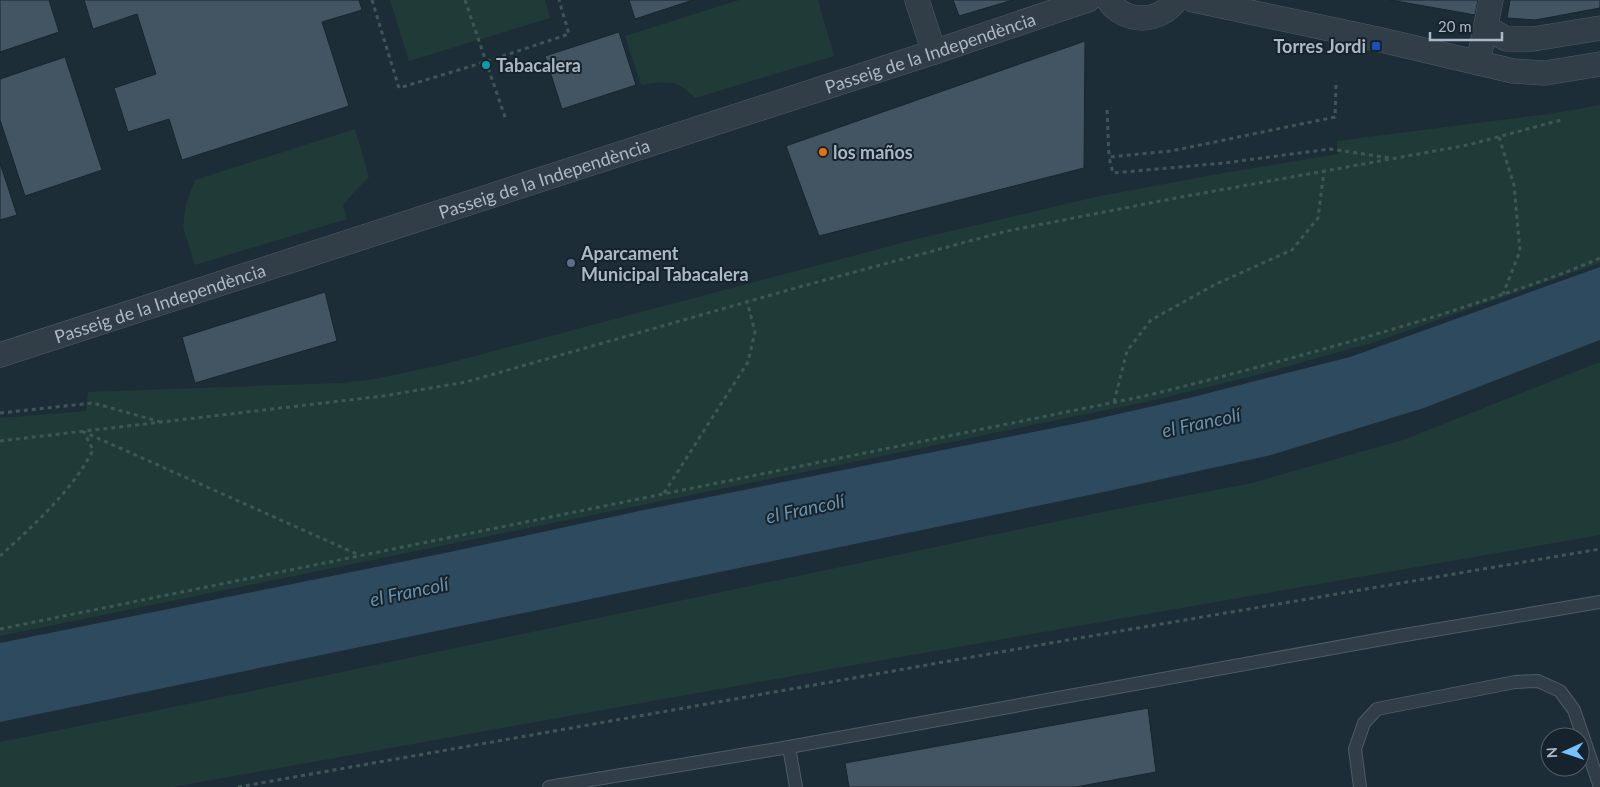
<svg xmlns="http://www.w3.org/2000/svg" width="1600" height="787" font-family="Lato,sans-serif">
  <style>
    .green { fill: #203a38 }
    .water { fill: #2d4a5e }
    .building { fill: #435562; stroke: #18252e }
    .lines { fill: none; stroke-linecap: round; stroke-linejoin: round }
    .lane-casing { stroke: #4e5c66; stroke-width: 14 }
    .street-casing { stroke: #4e5c66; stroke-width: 25 }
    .path { stroke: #3e5756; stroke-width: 3; stroke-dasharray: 4 4; stroke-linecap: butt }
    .lane { stroke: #313e48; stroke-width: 12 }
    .street { stroke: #313e48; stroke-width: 24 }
    .transit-dot { fill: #1a4fb4; stroke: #16232c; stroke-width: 2 }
    .culture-dot { fill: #0f9aa8; stroke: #16232c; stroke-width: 2 }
    .food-dot { fill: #e8710a; stroke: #16232c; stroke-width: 2 }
    .service-dot { fill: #5c6f8a; stroke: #16232c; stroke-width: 2 }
    .labels { text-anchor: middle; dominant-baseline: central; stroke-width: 4; stroke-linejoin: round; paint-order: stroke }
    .poi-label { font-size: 18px; font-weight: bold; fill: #aab9c5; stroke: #16232c; text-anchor: start }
    .street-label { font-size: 18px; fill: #aab9c5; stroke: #16232c }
    .water-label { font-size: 19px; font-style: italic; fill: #6791ac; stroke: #16232c }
  </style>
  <rect width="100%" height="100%" fill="#1d2d37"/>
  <!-- green -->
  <path class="green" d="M 390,0 L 545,0 L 550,18 L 409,61 Z
    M 739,0 L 818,0 L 834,56 L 695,98 C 676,79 667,81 641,85 L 625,36 Z
    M 1600,105 L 1600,263 L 1375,342 L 1253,376 L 1146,402 L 0,636 L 0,418 L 86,411 L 88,392 L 341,383 L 369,380 L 437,366 L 913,240 L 1100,196 L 1223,173 L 1338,154 L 1337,141 L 1556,113 Z
    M 355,129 L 369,177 L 356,190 L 343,205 L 347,219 L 195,265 L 183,227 L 186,204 L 195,180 Z
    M 1600,362 L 1600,535 L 837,668 L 173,787 L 0,787 L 0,742 L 247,692 L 1092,514 L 1252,483 L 1403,440 Z"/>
  <!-- water -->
  <path class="water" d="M 1600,267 L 1600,340 L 1424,408 L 1271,455 L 1099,493 L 0,722 L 0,643 L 450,552 L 639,511 L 1083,422 L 1189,398 L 1350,357 Z"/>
  <!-- building -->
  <path class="building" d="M 0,0 L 49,0 L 59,32 L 0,52 Z
    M 84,0 L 359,0 L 362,10 L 322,22 L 349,106 L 182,160 L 169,119 L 128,132 L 114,88 L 156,74 L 137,14 L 93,29 Z
    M 629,0 L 693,0 L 635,19 Z
    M 953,0 L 1013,0 L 959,16 Z
    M 1390,0 L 1478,0 L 1475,15 Z
    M 1510,0 L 1600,0 L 1600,8 L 1535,20 L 1507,18 Z
    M 619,32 L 636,85 L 562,109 L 545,56 Z
    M 1085,41 L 1084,168 L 819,236 L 786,146 Z
    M 65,57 L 102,170 L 25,196 L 0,120 L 0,79 Z
    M 0,163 L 17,215 L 0,220 Z
    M 325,292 L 337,341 L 195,383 L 182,337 Z
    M 1148,708 L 1156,772 L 1076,787 L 849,787 L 845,763 Z"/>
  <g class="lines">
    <defs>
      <path id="lane" d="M 549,787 L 789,747
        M 796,787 L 789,747 L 1399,636 L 1600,602
        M 1360,787 L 1355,749 L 1364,723 L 1377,709 L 1515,682 L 1538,681 L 1560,691 L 1574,710 L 1600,787"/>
      <g id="street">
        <path d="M 917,0 L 934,52"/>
        <path d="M 1108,0 C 1125,24 1159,24 1176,0"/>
        <path d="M 1193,0 L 1377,39 L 1513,71 L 1545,73 L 1600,64"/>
        <path d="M 1486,27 L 1506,39 L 1533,39 L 1600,28"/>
        <path d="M 1478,63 L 1491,0"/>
        <path id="s1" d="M 0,355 L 934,52 L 1088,0"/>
      </g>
    </defs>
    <!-- lane casing -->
    <use href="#lane" class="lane-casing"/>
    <!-- street casing -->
    <use href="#street" class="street-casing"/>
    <!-- path -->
    <path class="path" d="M 372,0 L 399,88 L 485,62 L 569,34 L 559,0
      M 465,0 L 506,120
      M 1336,85 L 1335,117 L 1171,151 L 1109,157 L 1113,173 L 1224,163 L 1330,149 L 1391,158
      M 1107,110 L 1109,157
      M 1499,137 L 1514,185 L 1520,251 L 1503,294
      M 1114,402 L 1127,351 L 1151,320 L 1216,284 L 1292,250 L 1318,218 L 1324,171
      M 0,413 L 93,403 L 161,422
      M 0,441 L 383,396 L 466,382 L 799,287 L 1007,231 L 1176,198 L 1468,145 L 1561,120
      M 664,493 L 748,362 L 755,332 L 747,301
      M 0,556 C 34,525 72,491 93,450 L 84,432 L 359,555
      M 0,629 L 1145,396 C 1246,371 1346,344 1446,313 C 1497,296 1550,280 1600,258
      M 238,787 L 1068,640 L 1600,549"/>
    <!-- lane -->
    <use href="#lane" class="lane"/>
    <!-- street -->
    <use href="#street" class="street"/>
  </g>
  <!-- markers -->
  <rect class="transit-dot" x="1371" y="41" width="10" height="10" rx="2.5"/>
  <circle class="culture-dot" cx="486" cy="65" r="5"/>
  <circle class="food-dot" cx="823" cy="152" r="5"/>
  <circle class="service-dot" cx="571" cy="263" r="5"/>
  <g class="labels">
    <!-- poi labels -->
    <g class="poi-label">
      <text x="1366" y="46" text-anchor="end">Torres Jordi</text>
      <text x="496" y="65">Tabacalera</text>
      <text x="833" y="152">los maños</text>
      <text x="581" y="253">Aparcament<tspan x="581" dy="21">Municipal Tabacalera</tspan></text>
    </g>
    <!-- street labels -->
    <g class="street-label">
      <text stroke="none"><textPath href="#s1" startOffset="978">Passeig de la Independència</textPath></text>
      <text stroke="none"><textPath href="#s1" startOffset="572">Passeig de la Independència</textPath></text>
      <text stroke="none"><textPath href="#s1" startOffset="168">Passeig de la Independència</textPath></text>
    </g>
    <!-- water labels -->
    <g class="water-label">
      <text transform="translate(1201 422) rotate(-12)">el Francolí</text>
      <text transform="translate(805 508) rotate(-12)">el Francolí</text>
      <text transform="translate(409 591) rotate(-12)">el Francolí</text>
    </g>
  </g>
  <!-- north arrow -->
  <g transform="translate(1565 752) rotate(267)"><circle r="24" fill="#16232c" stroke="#515f69"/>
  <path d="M0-4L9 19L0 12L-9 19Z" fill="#75c2ff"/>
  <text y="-8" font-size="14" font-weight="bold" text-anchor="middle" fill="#aab9c5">N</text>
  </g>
  <!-- scale -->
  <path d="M1430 32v8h72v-8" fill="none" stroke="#aab9c5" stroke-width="2.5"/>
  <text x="1438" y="32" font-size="15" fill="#aab9c5" stroke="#16232c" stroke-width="4" paint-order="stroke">20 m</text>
</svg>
